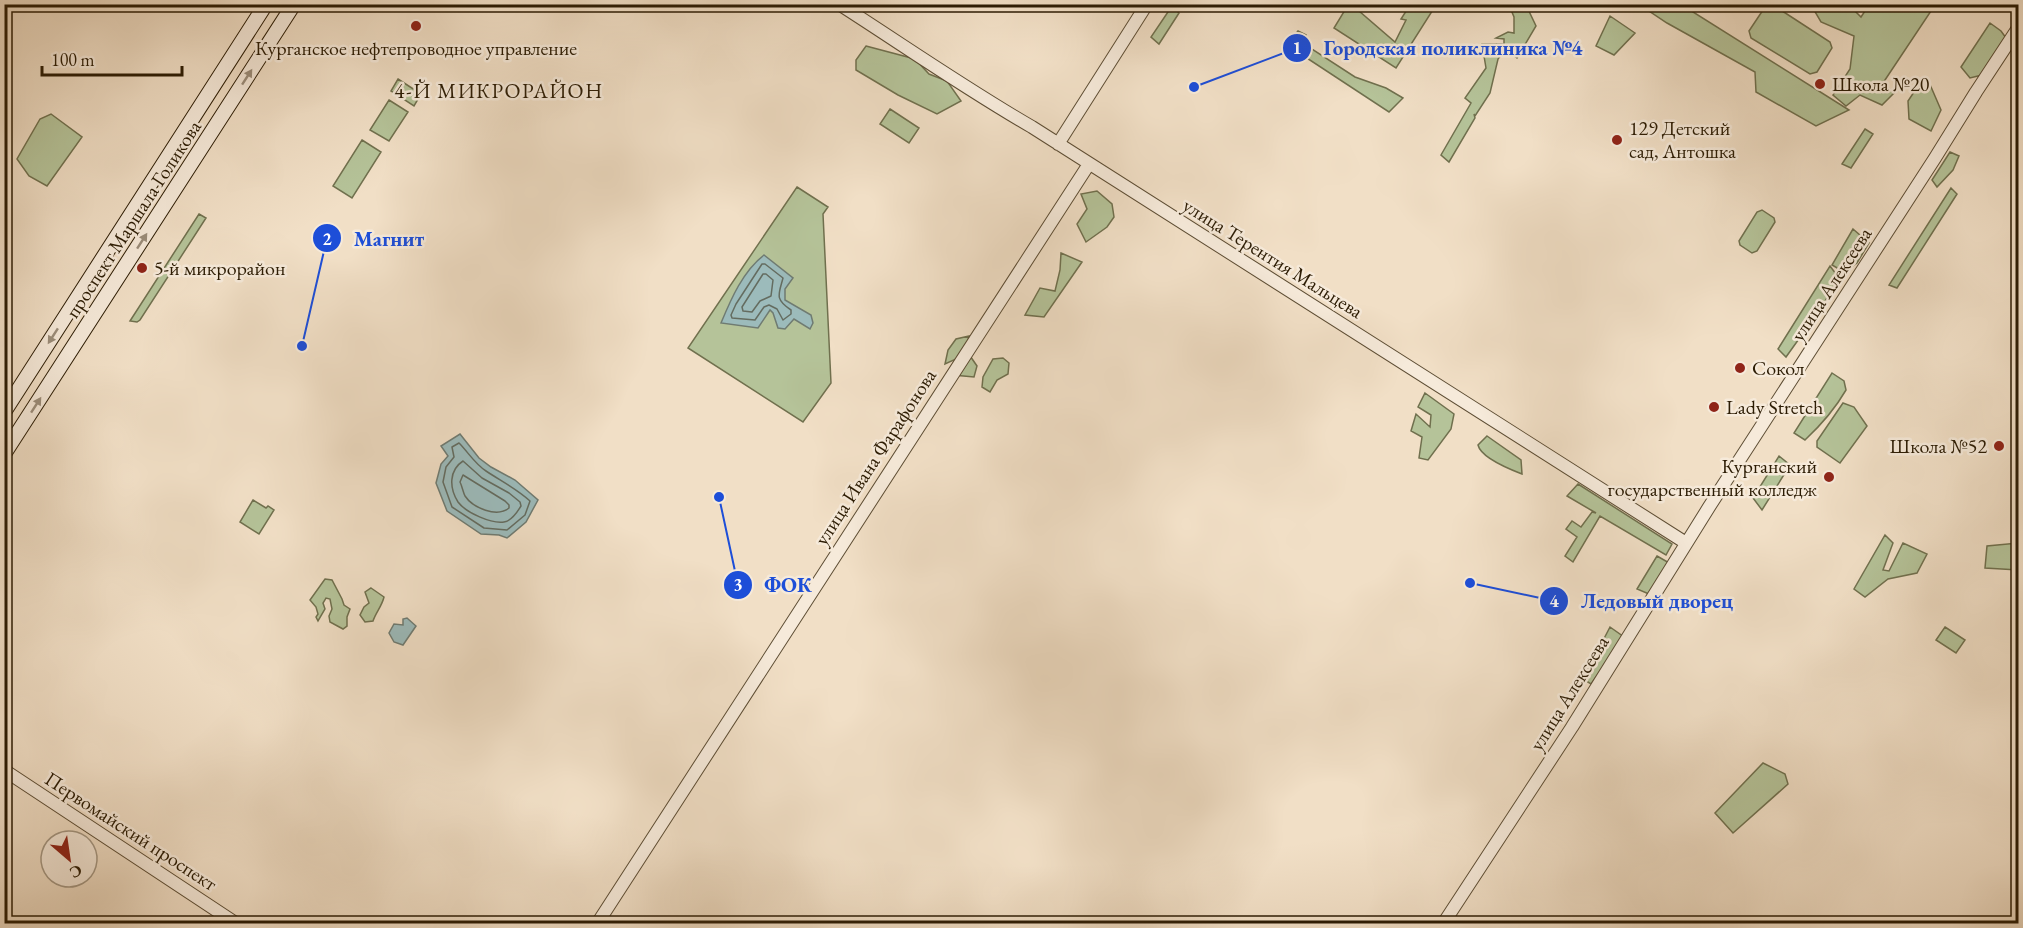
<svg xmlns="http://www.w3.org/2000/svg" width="2023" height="928" font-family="'EB Garamond',serif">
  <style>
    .green { fill: #b5c399; stroke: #70704e; stroke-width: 1.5 }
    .water { fill: #9cbbbb; stroke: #6f7b72; stroke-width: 1.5 }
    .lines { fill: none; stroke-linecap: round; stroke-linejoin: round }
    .shore { stroke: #646c60; stroke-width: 1.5 }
    .tertiary-casing { stroke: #5d4d34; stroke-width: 14 }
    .secondary-casing { stroke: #2c1c04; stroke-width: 16 }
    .tertiary { stroke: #f6eada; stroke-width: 12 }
    .secondary { stroke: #f6eada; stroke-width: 14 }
    .oneway { fill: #9b8d7a }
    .poi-dot { fill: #8f2418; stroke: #f6eada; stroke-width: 2 }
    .labels { text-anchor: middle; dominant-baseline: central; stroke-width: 5; stroke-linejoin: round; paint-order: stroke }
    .poi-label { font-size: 20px; fill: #2c1c04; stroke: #f6eada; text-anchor: start }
    .street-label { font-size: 20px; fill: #2c1c04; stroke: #f6eada }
    .neighbourhood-label { font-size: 21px; letter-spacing: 1.5px; fill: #2c1c04; stroke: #f6eada }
    .leader { fill: none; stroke: #1d4ed8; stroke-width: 2 }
    .callout-dot { fill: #1d4ed8; stroke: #f6eada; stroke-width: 2 }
    .mark-label { font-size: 18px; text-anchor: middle; font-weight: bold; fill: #fff }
    .callout-label { font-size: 21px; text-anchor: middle; font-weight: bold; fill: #1d4ed8; stroke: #f6eada; stroke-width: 5; stroke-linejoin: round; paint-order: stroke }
  </style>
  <rect width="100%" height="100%" fill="#f1dfc6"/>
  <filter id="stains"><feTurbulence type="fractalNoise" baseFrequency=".00333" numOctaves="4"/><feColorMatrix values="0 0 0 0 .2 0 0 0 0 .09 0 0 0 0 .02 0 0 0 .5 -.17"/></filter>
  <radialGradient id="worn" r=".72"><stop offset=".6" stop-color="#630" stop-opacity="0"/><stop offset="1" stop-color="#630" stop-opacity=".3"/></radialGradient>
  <!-- green -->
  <path class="green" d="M 1348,5 L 1352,5 L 1395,42 L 1406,20 L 1401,19 L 1410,5 L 1436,5 L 1396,68 L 1334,28 Z
    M 1509,5 L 1526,5 L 1536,26 L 1517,58 L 1505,50 L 1498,59 L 1490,93 L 1475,116 L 1474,114 L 1475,118 L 1449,162 L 1441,155 L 1471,103 L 1465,98 L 1486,68 L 1482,44 L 1504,44 L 1504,39 L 1496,38 L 1508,32 L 1514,33 L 1514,17 Z
    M 1640,5 L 1682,5 L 1849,110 L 1816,126 L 1756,92 L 1755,72 L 1667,23 Z
    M 1773,5 L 1830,42 L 1832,48 L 1817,72 L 1810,74 L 1751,38 L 1749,31 L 1765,7 Z
    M 1811,5 L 1855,5 L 1853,9 L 1861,17 L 1869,5 L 1935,5 L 1883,83 L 1894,93 L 1882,105 L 1860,95 L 1846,106 L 1833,95 L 1850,69 L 1854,36 L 1821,22 Z
    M 1172,6 L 1179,13 L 1159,44 L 1151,37 Z
    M 1610,16 L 1635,33 L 1614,55 L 1596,46 Z
    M 1990,23 L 2001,31 L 2009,42 L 1982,75 L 1970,78 L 1961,67 Z
    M 1298,31 L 1306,35 L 1304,44 L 1355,77 L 1386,88 L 1403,98 L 1389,112 L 1287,45 Z
    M 866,46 L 915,59 L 929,74 L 947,81 L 961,101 L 937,114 L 898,95 L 856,70 L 856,60 Z
    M 1924,77 L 1928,80 L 1941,110 L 1931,131 L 1909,119 L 1908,101 Z
    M 398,79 L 421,94 L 414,106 L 391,91 Z
    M 389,100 L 408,112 L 389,141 L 370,130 Z
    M 890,109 L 919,128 L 909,143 L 880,124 Z
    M 51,114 L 82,137 L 47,186 L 29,176 L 17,159 L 40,119 Z
    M 1865,129 L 1873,134 L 1851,168 L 1842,164 Z
    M 362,140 L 381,152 L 352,198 L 333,186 Z
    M 1950,152 L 1959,156 L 1953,170 L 1937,187 L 1932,180 Z
    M 797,187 L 828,207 L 823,214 L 831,383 L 803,422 L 688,348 Z
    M 1951,188 L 1957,194 L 1897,288 L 1889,285 Z
    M 1097,191 L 1112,204 L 1114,217 L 1107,227 L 1086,242 L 1077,224 L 1087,209 L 1081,194 Z
    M 1762,210 L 1774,218 L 1775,222 L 1757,251 L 1752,253 L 1740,245 L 1739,241 L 1757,212 Z
    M 199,214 L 206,218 L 140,320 L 137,322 L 130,321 Z
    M 1853,229 L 1869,243 L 1857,263 L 1844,272 L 1832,265 Z
    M 1061,253 L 1082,262 L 1044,317 L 1025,315 L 1040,288 L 1055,291 L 1060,270 Z
    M 1830,266 L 1839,278 L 1821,308 L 1786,357 L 1778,349 Z
    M 969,336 L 966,350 L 977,366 L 974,377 L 953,375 L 958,358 L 945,364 L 948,350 L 956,339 Z
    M 1003,358 L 1009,363 L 1008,374 L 997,380 L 990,392 L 982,387 L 983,377 L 993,359 Z
    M 1832,373 L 1844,381 L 1846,390 C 1835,409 1821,425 1805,440 L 1794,433 Z
    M 1425,393 L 1454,414 L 1451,429 L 1428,460 L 1419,458 L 1422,437 L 1411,431 L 1416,414 L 1430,427 L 1431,415 L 1418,407 Z
    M 1843,403 L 1854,407 L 1867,426 L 1840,463 L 1817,447 L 1817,441 Z
    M 1487,436 L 1521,460 L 1522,474 C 1509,469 1481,458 1478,445 Z
    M 1779,456 L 1790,465 L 1762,510 L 1753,498 Z
    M 1578,484 L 1672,544 L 1666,555 L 1600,516 L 1573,562 L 1565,556 L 1577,537 L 1566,529 L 1572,521 L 1581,527 L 1592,512 L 1596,513 L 1567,496 Z
    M 253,500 L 266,508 L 268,506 L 274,510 L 259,534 L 240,522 Z
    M 1885,535 L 1893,543 L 1883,570 L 1889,571 L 1903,543 L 1927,554 L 1917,573 L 1888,579 L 1865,597 L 1854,589 Z
    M 2018,543 L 2018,570 L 1985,568 L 1987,546 Z
    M 1657,556 L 1671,564 L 1649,594 L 1637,589 Z
    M 325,579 L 332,580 L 342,599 L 344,605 L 350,609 L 347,617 L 347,626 L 343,629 L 330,622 L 329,616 L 332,609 L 330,599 L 326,598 L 323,603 L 325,609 L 318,621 L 316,617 L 318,614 L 316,607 L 310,600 Z
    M 371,588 L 384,597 C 382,606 376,612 373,621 L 365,622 L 360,615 L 364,607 L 369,603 L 365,592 Z
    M 1610,627 L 1624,637 L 1591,684 L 1583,679 Z
    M 1945,627 L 1965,640 L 1956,653 L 1936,640 Z
    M 1763,763 L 1785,774 L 1788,784 L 1733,833 L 1715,813 Z"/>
  <!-- water -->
  <path class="water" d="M 764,255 L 793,278 L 785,289 L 785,300 L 811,315 L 813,323 L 810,329 L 794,319 L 785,329 L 778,328 L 773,313 L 770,310 L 758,328 L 721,323 C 731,299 743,271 764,255 Z
    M 460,434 L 479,458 L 491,467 L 515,480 L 538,500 L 526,522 L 507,538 L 499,535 L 481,534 L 447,511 L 436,483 L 441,464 L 448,456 L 441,446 Z
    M 407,618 L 416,626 L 403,645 L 394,642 L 389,633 L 394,624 L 403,625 L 403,619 Z"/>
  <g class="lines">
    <!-- shore -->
    <path class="shore" d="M 762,264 L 765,264 L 783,278 C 779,294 774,299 791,310 L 791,314 L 783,320 L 777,309 L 769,305 L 764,307 L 755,320 L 732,318 L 731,315 L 736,304 Z
      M 763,274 L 766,274 L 773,280 L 771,296 L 760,301 L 752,312 L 743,311 L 742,307 Z
      M 459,443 C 468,452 475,464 486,471 C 501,481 517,489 530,501 L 525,515 L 507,530 L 484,528 L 452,507 L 443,482 L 446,467 L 454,457 L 452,447 Z
      M 463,461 L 482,478 L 509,493 L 520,502 L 521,506 C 518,511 511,521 504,522 C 492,524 466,513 458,502 C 449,488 449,470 463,461 Z
      M 463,475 L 505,501 L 509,505 L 509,508 C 497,518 473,508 465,496 C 463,492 462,486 460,482 Z"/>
    <defs>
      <path id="tertiary" d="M 839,4 C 903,45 966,89 1032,127 L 1686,543
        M 1058,144 L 1147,4
        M 4,770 L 237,924
        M 597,924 L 1089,164
        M 1443,924 L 1572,727 L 1709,507 L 1935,158 L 1976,92 L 2018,28"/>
      <path id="secondary" d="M 4,412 L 266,4
        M 4,454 L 294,4"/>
    </defs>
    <!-- tertiary casing -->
    <use href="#tertiary" class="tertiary-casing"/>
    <!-- secondary casing -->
    <use href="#secondary" class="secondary-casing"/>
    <!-- tertiary -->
    <use href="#tertiary" class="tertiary"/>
    <!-- secondary -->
    <use href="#secondary" class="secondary"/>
  </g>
  <!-- one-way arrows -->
  <defs><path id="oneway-solid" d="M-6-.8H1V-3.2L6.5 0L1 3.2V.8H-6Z" transform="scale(1.5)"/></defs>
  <g class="oneway">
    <use href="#oneway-solid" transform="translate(247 77) rotate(-57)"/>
    <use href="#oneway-solid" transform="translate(142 241) rotate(-57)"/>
    <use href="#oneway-solid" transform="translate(53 336) rotate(123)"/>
    <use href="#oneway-solid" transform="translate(36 405) rotate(-57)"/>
  </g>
  <!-- markers -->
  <g class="poi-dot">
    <circle cx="416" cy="26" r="6"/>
    <circle cx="1820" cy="84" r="6"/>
    <circle cx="1617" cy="140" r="6"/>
    <circle cx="142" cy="268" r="6"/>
    <circle cx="1740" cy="368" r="6"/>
    <circle cx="1714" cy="407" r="6"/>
    <circle cx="1999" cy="446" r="6"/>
    <circle cx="1829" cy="477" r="6"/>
  </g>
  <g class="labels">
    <!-- poi labels -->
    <g class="poi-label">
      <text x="416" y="48" text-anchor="middle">Курганское нефтепроводное управление</text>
      <text x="1832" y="84">Школа №20</text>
      <text x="1629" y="128">129 Детский<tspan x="1629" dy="23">сад, Антошка</tspan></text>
      <text x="154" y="268">5-й микрорайон</text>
      <text x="1752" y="368">Сокол</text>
      <text x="1726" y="407">Lady Stretch</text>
      <text x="1987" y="446" text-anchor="end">Школа №52</text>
      <text x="1817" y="466" text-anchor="end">Курганский<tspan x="1817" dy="23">государственный колледж</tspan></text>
    </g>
    <!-- street labels -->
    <g class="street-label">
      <text transform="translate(133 219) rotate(-57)">проспект Маршала Голикова</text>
      <text transform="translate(1273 258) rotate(32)">улица Терентия Мальцева</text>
      <text transform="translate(1831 284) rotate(-57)">улица Алексеева</text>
      <text transform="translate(875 457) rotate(-57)">улица Ивана Фарафонова</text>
      <text transform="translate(1569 693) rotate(-58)">улица Алексеева</text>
      <text transform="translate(131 831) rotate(33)">Первомайский проспект</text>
    </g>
    <!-- neighbourhood labels -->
    <g class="neighbourhood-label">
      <text x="499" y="90">4-Й МИКРОРАЙОН</text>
    </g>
  </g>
  <!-- callouts -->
  <path class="leader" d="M1194 87L1297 48M302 346L327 238M719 497L738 585M1470 583L1554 601"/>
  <g class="callout-dot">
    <circle cx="1194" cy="87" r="6"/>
    <circle cx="302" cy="346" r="6"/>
    <circle cx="719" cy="497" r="6"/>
    <circle cx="1470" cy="583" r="6"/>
    <circle cx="1297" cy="48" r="15"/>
    <circle cx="327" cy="238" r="15"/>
    <circle cx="738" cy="585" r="15"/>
    <circle cx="1554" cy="601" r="15"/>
  </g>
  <g class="mark-label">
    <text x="1297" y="54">1</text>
    <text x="327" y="245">2</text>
    <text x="738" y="591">3</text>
    <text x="1554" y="607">4</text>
  </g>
  <g class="callout-label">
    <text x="1453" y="55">Городская поликлиника №4</text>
    <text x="389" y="246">Магнит</text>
    <text x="788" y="592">ФОК</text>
    <text x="1657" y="608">Ледовый дворец</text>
  </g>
  <!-- margin -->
  <rect width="2023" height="928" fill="none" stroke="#f1dfc6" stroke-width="24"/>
  <rect x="6" y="6" width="2011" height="916" fill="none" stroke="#2c1c04" stroke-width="3"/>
  <rect x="12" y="12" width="1999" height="904" fill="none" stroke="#2c1c04" stroke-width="1.5"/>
  <!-- north arrow -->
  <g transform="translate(69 859) rotate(151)"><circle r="28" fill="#f6eada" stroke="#a59884" stroke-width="1.5"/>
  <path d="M0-4.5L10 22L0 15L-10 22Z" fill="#8f2418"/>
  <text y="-9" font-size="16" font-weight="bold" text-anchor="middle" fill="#2c1c04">С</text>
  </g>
  <!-- scale -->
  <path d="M42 66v9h140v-9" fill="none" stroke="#2c1c04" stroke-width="3"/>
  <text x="51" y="66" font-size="18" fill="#2c1c04" stroke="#f6eada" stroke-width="4.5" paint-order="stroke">100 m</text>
  <rect width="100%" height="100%" filter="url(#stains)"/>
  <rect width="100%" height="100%" fill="url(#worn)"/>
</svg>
